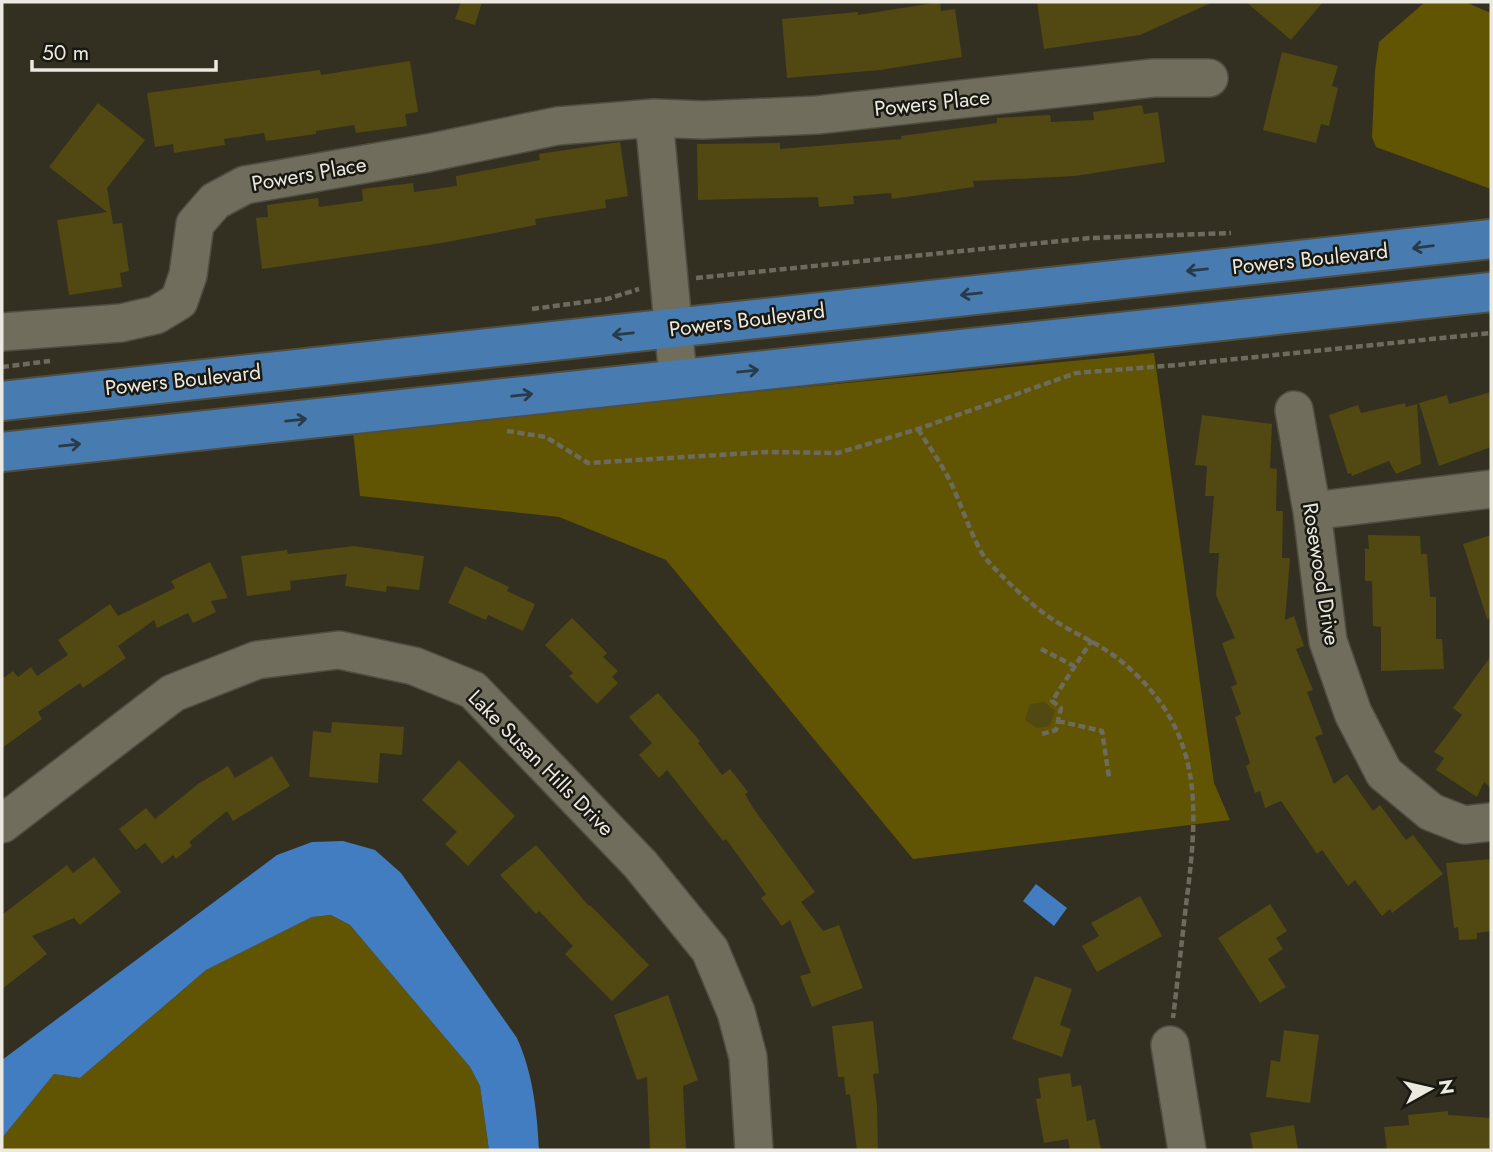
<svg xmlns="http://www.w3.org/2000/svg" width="1493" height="1152" font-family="Jost,sans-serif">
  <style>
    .green { fill: #615402 }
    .water { fill: #437dc1 }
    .building { fill: #524811 }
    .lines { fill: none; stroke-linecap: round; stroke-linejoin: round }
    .minor-casing { stroke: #504e42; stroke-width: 40 }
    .major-casing { stroke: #504e42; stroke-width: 42 }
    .path { stroke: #6d6b5d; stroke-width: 4.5; stroke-dasharray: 7 3.5; stroke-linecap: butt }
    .minor { stroke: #706d5d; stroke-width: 37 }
    .major { stroke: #487baf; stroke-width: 38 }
    .oneway { stroke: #293b48 }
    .labels { text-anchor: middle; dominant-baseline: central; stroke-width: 5; stroke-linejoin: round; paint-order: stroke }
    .street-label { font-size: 21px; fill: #ebe9e0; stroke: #191811 }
  </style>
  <rect width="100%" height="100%" fill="#333021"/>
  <!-- green -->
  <path class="green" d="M 1425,2 L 1465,2 L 1491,13 L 1491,189 L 1376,147 L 1372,137 L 1375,71 L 1379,42 Z
    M 1154,353 L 1214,783 L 1230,820 L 913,859 L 666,560 L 559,517 L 360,496 L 353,431 Z
    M 331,915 L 350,925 L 470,1067 L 480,1086 L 489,1150 L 2,1150 L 2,1138 L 54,1074 L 80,1078 L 206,970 L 312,917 Z"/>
  <!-- water -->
  <path class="water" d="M 343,841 L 375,850 L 401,873 L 517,1038 C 533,1074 537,1111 539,1150 L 489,1150 L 480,1086 L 470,1067 L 350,925 L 331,915 L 312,917 L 206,970 L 80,1078 L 54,1074 L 2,1138 L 2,1060 L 277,855 L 312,842 Z
    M 1036,884 L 1067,908 L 1054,926 L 1023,901 Z"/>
  <!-- building -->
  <path class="building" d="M 461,2 L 482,2 L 475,25 L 455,19 Z
    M 940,2 L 941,11 L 955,9 L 962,57 L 880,70 L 787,78 L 782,19 L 858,12 L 858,15 Z
    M 1037,2 L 1213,2 L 1140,35 L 1044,49 Z
    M 1246,2 L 1323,2 L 1291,40 Z
    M 1282,52 L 1338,66 L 1332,86 L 1338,88 L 1329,126 L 1321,124 L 1316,143 L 1263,130 Z
    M 410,61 L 418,112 L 405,114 L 407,126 L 356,133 L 354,125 L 316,131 L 316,134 L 266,141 L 264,133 L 224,139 L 225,145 L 174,153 L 173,144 L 155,147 L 147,93 L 320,70 L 321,75 Z
    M 98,103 L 145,140 L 107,188 L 113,224 L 122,223 L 129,271 L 120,273 L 122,287 L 69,295 L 57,220 L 107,212 L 49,167 Z
    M 1142,105 L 1144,114 L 1158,112 L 1165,162 L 1075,176 L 973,181 L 974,187 L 892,199 L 891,193 L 853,196 L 854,204 L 819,207 L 818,197 L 698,200 L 697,144 L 780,143 L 780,149 L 902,139 L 901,136 L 997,123 L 997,118 L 1050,115 L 1051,122 L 1094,120 L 1093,112 Z
    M 620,142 L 628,196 L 605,200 L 606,208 L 535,219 L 536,225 L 442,243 L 262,269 L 256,218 L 268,217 L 267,205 L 318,198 L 319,207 L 363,201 L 362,189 L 413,183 L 414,192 L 457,186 L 456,176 L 540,160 L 539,154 Z
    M 1491,392 L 1491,447 L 1439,466 L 1419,403 L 1447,395 L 1449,404 Z
    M 1405,403 L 1406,407 L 1417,404 L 1421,464 L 1396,474 L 1389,461 L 1352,476 L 1351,473 L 1348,474 L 1329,415 L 1358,405 L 1361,413 Z
    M 1202,415 L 1272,424 L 1270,468 L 1277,469 L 1276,511 L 1283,511 L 1282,558 L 1290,558 L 1285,620 L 1294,616 L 1304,646 L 1296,649 L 1313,690 L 1307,692 L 1323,734 L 1315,737 L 1334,784 L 1347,774 L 1373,811 L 1380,805 L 1406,840 L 1413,835 L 1443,874 L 1392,913 L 1390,909 L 1382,916 L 1355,880 L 1348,886 L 1322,850 L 1317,854 L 1281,801 L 1265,808 L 1260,791 L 1255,793 L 1246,766 L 1250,763 L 1235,717 L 1241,714 L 1231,687 L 1237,684 L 1222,643 L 1235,638 L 1216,595 L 1219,553 L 1209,553 L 1214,496 L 1205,496 L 1207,466 L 1195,465 Z
    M 1368,535 L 1420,536 L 1421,554 L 1427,554 L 1430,597 L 1436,597 L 1436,639 L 1442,639 L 1444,669 L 1381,671 L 1381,627 L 1373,626 L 1372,581 L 1365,581 L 1365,548 L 1369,549 Z
    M 1491,535 L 1491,618 L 1487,619 L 1463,544 Z
    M 354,546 L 424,556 L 419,590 L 387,586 L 386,592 L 345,586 L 347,574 L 290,581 L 291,590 L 247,596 L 241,556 L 287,550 L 288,554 Z
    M 210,562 L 228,598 L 211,601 L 216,612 L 193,623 L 188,613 L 157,628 L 154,620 L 118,646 L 126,658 L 83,688 L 80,683 L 38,712 L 42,719 L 2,748 L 2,679 L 13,671 L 18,677 L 31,667 L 37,676 L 68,655 L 58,640 L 110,604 L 118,616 L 175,588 L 171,581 Z
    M 465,566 L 509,587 L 507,591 L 535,604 L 523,631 L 488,615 L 486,620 L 448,603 Z
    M 572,618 L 607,653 L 603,657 L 618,671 L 612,677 L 618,683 L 597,704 L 569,676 L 573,673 L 545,645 Z
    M 1491,656 L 1491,788 L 1484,782 L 1477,797 L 1436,770 L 1444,758 L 1434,752 L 1462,715 L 1453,708 Z
    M 658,693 L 700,741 L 698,743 L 722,775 L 730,769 L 748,792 L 745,794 L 753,808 L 815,892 L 801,902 L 823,931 L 839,925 L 863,988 L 812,1007 L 800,976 L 811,973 L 790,920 L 782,926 L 761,898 L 766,894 L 726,839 L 723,841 L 667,770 L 659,778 L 639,755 L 652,743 L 629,717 Z
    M 1044,702 L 1055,711 L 1050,726 L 1037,728 L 1025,720 L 1030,704 Z
    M 332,722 L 404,727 L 402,755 L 380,753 L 378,783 L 309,777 L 313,731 L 331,733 Z
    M 272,756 L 290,786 L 233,821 L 227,811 L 189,842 L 192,846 L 176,859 L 173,855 L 162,864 L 145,843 L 136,850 L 119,829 L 146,808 L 155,819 L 198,784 L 228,766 L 235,778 Z
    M 459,760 L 515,816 L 468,866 L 445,844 L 457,832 L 422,800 Z
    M 536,845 L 589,906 L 590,905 L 649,965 L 612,1001 L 565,954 L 573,946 L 539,911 L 536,914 L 500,875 Z
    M 94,857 L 121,892 L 80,925 L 74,918 L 32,936 L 47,954 L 2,989 L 2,915 L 67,865 L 73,873 Z
    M 1491,859 L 1491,931 L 1477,933 L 1477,939 L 1459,940 L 1458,927 L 1454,928 L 1446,863 Z
    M 1140,896 L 1162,936 L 1097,972 L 1082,946 L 1099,936 L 1091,923 Z
    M 1270,904 L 1287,931 L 1276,938 L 1283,949 L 1268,959 L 1286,987 L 1260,1003 L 1218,938 Z
    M 1035,976 L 1072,989 L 1060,1025 L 1071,1029 L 1062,1057 L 1012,1039 Z
    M 668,995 L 698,1080 L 683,1086 L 686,1150 L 650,1150 L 647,1077 L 637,1080 L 614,1015 Z
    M 873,1021 L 879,1073 L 873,1074 L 877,1106 L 878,1150 L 857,1150 L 850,1094 L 846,1095 L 844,1077 L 838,1077 L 832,1026 Z
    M 1284,1030 L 1319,1035 L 1310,1103 L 1266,1097 L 1271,1060 L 1280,1062 Z
    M 1070,1073 L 1072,1087 L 1081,1085 L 1087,1121 L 1095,1119 L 1101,1150 L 1070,1150 L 1068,1139 L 1044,1143 L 1036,1099 L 1041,1098 L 1038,1078 Z
    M 1448,1111 L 1448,1115 L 1491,1118 L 1491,1150 L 1387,1150 L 1384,1127 L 1409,1125 L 1408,1115 Z
    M 1294,1125 L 1298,1150 L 1253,1150 L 1250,1133 Z"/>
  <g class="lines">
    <defs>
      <path id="minor" d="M 654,118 L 678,378
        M 2,332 L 121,323 L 156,315 L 179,301 L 188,275 L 195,224 L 215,201 L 245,185 L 428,153 L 557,126 L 654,118 L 703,120 L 817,115 L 1153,78 L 1209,78
        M 1294,410 L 1312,511 L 1328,641 L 1353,713 L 1384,773 L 1431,812 L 1464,825 L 1491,822
        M 1312,511 L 1491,489
        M 2,824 L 173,693 L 257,660 L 339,650 L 414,666 L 473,690 L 640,864 L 710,950 L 736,1012 L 748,1057 L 754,1150
        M 1170,1045 L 1187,1150"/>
      <path id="major" d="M 2,401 L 1491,239
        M 2,452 L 1491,292"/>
    </defs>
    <!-- minor casing -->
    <use href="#minor" class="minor-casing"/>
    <!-- major casing -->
    <use href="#major" class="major-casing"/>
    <!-- path -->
    <path class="path" d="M 696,278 L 1090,238 L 1231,233
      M 532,309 L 607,299 L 639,289
      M 2,367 L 50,361
      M 918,429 C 929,447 942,464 951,483 C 960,501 975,547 987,560 C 1001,576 1027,601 1045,614 C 1069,632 1098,642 1121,661 C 1202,728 1199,802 1187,897 C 1182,938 1178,978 1173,1018
      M 507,431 L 546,437 L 588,463 L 767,452 L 838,453 L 918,429 L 1076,373 L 1177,365 L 1491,333
      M 1041,649 L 1074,666
      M 1058,721 L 1102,731 L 1109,777
      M 1042,734 L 1056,730 L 1061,708 L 1052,701 L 1092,640"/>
    <!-- minor -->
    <use href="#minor" class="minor"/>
    <!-- major -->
    <use href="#major" class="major"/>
  </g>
  <!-- one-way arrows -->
  <defs><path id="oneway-shaft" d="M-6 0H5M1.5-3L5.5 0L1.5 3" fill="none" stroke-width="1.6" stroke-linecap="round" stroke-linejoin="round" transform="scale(1.75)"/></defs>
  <g class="oneway">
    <use href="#oneway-shaft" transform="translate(1423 247) rotate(173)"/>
    <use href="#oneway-shaft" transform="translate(1197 270) rotate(174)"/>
    <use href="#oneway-shaft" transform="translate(971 294) rotate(174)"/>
    <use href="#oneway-shaft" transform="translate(623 334) rotate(174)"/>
    <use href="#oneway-shaft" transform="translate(748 371) rotate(-6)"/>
    <use href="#oneway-shaft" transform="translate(522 395) rotate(-6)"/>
    <use href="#oneway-shaft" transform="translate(296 420) rotate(-6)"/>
    <use href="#oneway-shaft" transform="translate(70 445) rotate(-6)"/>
  </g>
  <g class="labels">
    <!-- street labels -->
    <g class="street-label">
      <text transform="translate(932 103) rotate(-6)">Powers Place</text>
      <text transform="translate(309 174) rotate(-10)">Powers Place</text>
      <text transform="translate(1310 259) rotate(-6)">Powers Boulevard</text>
      <text transform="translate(747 320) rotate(-7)">Powers Boulevard</text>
      <text transform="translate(183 380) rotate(-6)">Powers Boulevard</text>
      <text transform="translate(1321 574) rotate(81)">Rosewood Drive</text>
      <text transform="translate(541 763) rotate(45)">Lake Susan Hills Drive</text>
    </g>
  </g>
  <!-- border -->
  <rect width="1493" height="1152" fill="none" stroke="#ebe9e0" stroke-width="7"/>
  <!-- north arrow -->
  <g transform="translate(1430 1089) rotate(82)" stroke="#191811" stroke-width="5" paint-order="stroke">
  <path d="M0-5L12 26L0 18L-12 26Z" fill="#ebe9e0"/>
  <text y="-10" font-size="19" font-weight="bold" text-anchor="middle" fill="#ebe9e0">N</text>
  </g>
  <!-- scale -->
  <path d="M32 60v10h184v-10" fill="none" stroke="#ebe9e0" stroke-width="3.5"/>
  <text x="42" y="60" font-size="21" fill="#ebe9e0" stroke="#191811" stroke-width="5" paint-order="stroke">50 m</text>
</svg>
